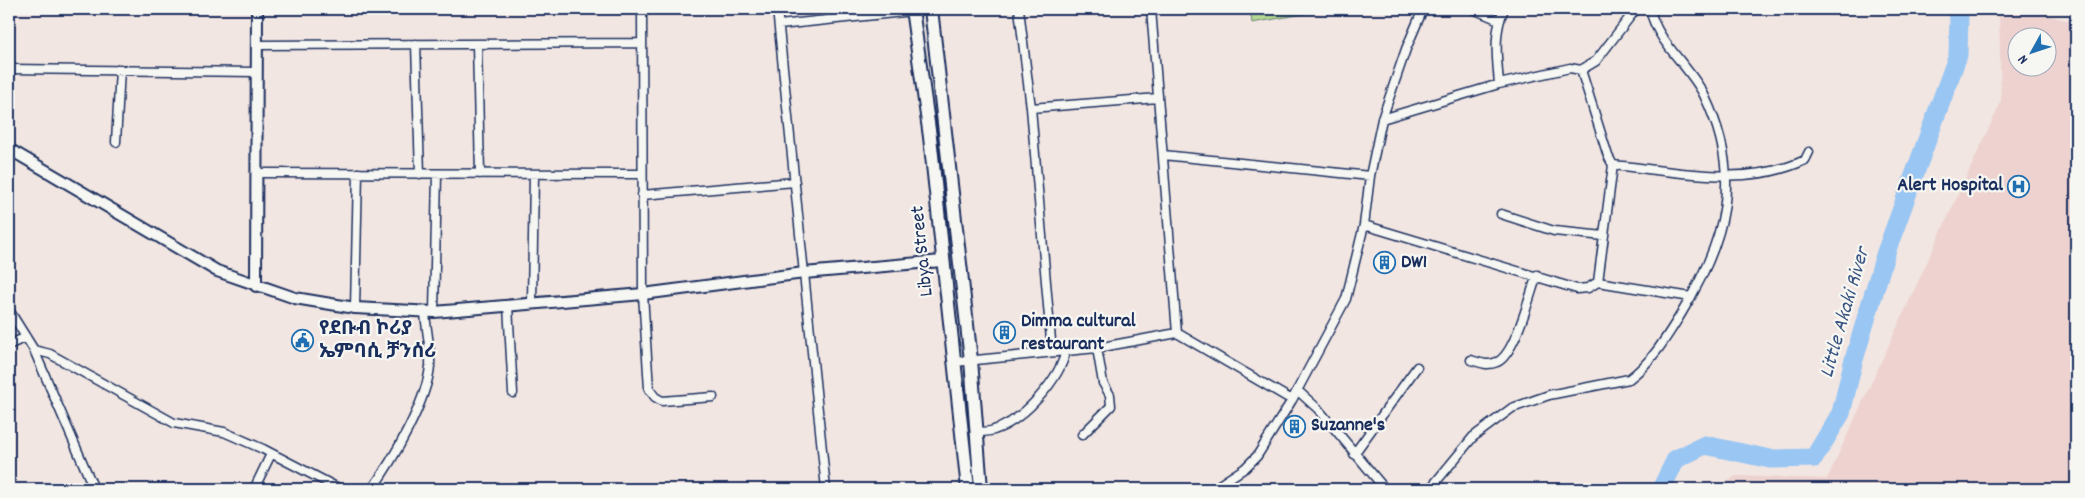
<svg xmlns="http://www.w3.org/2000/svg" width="2085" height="498" font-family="Dekko,'Noto Sans Ethiopic',sans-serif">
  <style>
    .built { fill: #edd2cf; fill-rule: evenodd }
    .green { fill: #b4d791; stroke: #688378 }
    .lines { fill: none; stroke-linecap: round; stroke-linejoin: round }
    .river { stroke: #99c6f3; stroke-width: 19 }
    .minor-casing { stroke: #1b2f5e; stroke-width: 11 }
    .tertiary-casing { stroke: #1b2f5e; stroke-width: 14 }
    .primary-casing { stroke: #1b2f5e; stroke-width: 16 }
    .minor { stroke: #f6f6f2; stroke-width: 8 }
    .tertiary { stroke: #f6f6f2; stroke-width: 10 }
    .primary { stroke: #f6f6f2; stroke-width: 12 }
    .labels { text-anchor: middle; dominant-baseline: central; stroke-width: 4.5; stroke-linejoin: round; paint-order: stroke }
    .poi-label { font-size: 20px; font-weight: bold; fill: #1b2f5e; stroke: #f6f6f2; text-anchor: start }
    .street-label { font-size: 20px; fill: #1b2f5e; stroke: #f6f6f2 }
    .water-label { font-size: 21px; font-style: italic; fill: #3a5583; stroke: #f6f6f2 }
  </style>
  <rect width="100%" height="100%" fill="#f2e6e2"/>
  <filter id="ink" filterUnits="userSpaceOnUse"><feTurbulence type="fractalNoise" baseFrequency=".02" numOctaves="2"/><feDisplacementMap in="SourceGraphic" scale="10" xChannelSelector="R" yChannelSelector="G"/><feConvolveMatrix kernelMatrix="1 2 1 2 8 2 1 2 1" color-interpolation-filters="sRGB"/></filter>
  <g filter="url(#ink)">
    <!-- built -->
    <path class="built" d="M 1999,9 L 2026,9 L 2076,23 L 2076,489 L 1716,489 L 1736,476 L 1827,479 L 2001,102 ZM 2018,38 L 2048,38 L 2048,68 L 2018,68 Z"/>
    <!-- green -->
    <path class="green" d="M 1250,9 L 1332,9 L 1252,23 Z"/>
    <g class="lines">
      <!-- river -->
      <path class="river" d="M 1661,489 L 1676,459 L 1705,445 L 1770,459 L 1814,458 L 1841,413 L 1853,363 L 1885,255 L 1958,55 L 1959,16 L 1956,9"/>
      <defs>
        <path id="minor" d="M 642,9 L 643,294 L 649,389 L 655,397 L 662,401 L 713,397
          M 777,9 L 826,489
          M 1019,9 L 1031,108 L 1052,352
          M 1151,9 L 1177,333
          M 1473,9 L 1499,20
          M 779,25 L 913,11
          M 416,44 L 420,174
          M 477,44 L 480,174
          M 256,45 L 642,43
          M 9,69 L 256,72
          M 1581,70 L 1608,156 L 1613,165 L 1598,282
          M 1499,84 C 1497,58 1493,33 1504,9
          M 1031,108 L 1158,98
          M 1382,119 L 1499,84 L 1570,68 L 1581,70 L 1596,61 L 1636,9
          M 116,142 L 120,69
          M 1163,155 L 1370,176
          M 1613,165 C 1676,171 1746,188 1805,160 L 1809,152
          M 257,173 L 642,174
          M 642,195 L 795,182
          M 1501,214 L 1554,231 L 1604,236
          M 1364,225 L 1577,289 L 1588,288 L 1598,282 L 1691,297
          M 532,303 L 534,174
          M 508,306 L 513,393
          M 355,308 L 358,173
          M 9,310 L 34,350 L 94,489
          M 434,312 L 437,174
          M 9,345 L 26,337
          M 34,350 L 50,354 L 174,423 L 224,432 L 263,449 L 340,489
          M 1471,360 C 1480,363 1488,366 1497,362 C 1515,355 1530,294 1537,275
          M 955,362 L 1097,348 L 1177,333 L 1292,400
          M 1297,390 L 1318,409 L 1385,489
          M 975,432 C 981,432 989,432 994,430 C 1024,420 1059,380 1066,351
          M 1082,435 L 1111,406 L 1110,395 L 1103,383 L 1097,348
          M 1354,454 L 1417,367
          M 254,489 L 271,454
          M 372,489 C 393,460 427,401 430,366 C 431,348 426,329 425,312
          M 1213,489 L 1245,468 L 1257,456 L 1292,400 L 1346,299 L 1364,225 L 1370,176 L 1382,119 L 1406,49 L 1423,9
          M 1430,489 L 1473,437 L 1512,408 L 1549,395 L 1629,379 C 1652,362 1666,338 1681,314 C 1726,240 1744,177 1704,95 C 1689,65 1657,43 1650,9"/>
        <path id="tertiary" d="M 9,149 L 217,271 L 295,298 L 355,308 L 434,312 L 643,294 L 804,273 L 942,261
          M 256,286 L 257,9"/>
        <path id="primary" d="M 912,9 L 930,137 L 968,489
          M 931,9 L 971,360 L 981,489"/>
      </defs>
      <!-- minor casing -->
      <use href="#minor" class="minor-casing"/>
      <!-- tertiary casing -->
      <use href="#tertiary" class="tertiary-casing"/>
      <!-- primary casing -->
      <use href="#primary" class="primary-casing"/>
      <!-- minor -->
      <use href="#minor" class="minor"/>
      <!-- tertiary -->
      <use href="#tertiary" class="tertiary"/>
      <!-- primary -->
      <use href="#primary" class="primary"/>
    </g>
  </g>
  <!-- icons -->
  <defs>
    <symbol id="hospital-ring" viewBox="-11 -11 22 22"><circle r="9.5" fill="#f6f6f2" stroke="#1f6fb2" stroke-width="1.5"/><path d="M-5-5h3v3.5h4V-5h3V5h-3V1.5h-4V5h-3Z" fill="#1f6fb2"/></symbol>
    <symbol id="building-ring" viewBox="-11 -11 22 22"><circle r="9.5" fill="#f6f6f2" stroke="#1f6fb2" stroke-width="1.5"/><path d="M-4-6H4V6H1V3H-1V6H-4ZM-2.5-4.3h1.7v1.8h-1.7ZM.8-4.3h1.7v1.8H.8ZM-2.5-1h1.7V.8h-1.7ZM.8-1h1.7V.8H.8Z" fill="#1f6fb2"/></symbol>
    <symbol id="civic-ring" viewBox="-11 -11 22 22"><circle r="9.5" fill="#f6f6f2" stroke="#1f6fb2" stroke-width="1.5"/><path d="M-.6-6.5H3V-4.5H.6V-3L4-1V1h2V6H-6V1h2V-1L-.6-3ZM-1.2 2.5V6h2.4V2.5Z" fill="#1f6fb2"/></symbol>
  </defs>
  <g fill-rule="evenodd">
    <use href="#hospital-ring" x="2006" y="174" width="25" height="25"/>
    <use href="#building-ring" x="1372" y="250" width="25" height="25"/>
    <use href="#building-ring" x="992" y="320" width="25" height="25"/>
    <use href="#civic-ring" x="290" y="328" width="25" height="25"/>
    <use href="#building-ring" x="1282" y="414" width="25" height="25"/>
  </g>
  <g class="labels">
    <!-- poi labels -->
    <g class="poi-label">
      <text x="2003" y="186" text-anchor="end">Alert Hospital</text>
      <text x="1401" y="263">DW1</text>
      <text x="1021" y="322">Dimma cultural<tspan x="1021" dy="23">restaurant</tspan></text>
      <text x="319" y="330">የደቡብ ኮሪያ<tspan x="319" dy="23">ኤምባሲ ቻንሰሪ</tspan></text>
      <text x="1311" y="426">Suzanne's</text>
    </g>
    <!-- street labels -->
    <g class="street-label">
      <text transform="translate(923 251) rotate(-96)">Libya Street</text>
    </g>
    <!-- water labels -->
    <g class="water-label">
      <text transform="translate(1846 313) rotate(-74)">Little Akaki River</text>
    </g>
  </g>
  <!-- margin -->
  <rect width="2085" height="498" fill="none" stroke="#f6f6f2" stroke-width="30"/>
  <rect x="15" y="15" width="2055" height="468" fill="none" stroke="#1b2f5e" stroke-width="2" filter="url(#ink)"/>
  <!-- north arrow -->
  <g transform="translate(2032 52) rotate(230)"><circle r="24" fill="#f6f6f2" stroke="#9ea6b7"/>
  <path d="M0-4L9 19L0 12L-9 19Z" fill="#1f6fb2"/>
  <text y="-8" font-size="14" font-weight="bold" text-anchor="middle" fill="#1b2f5e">N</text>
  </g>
</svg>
